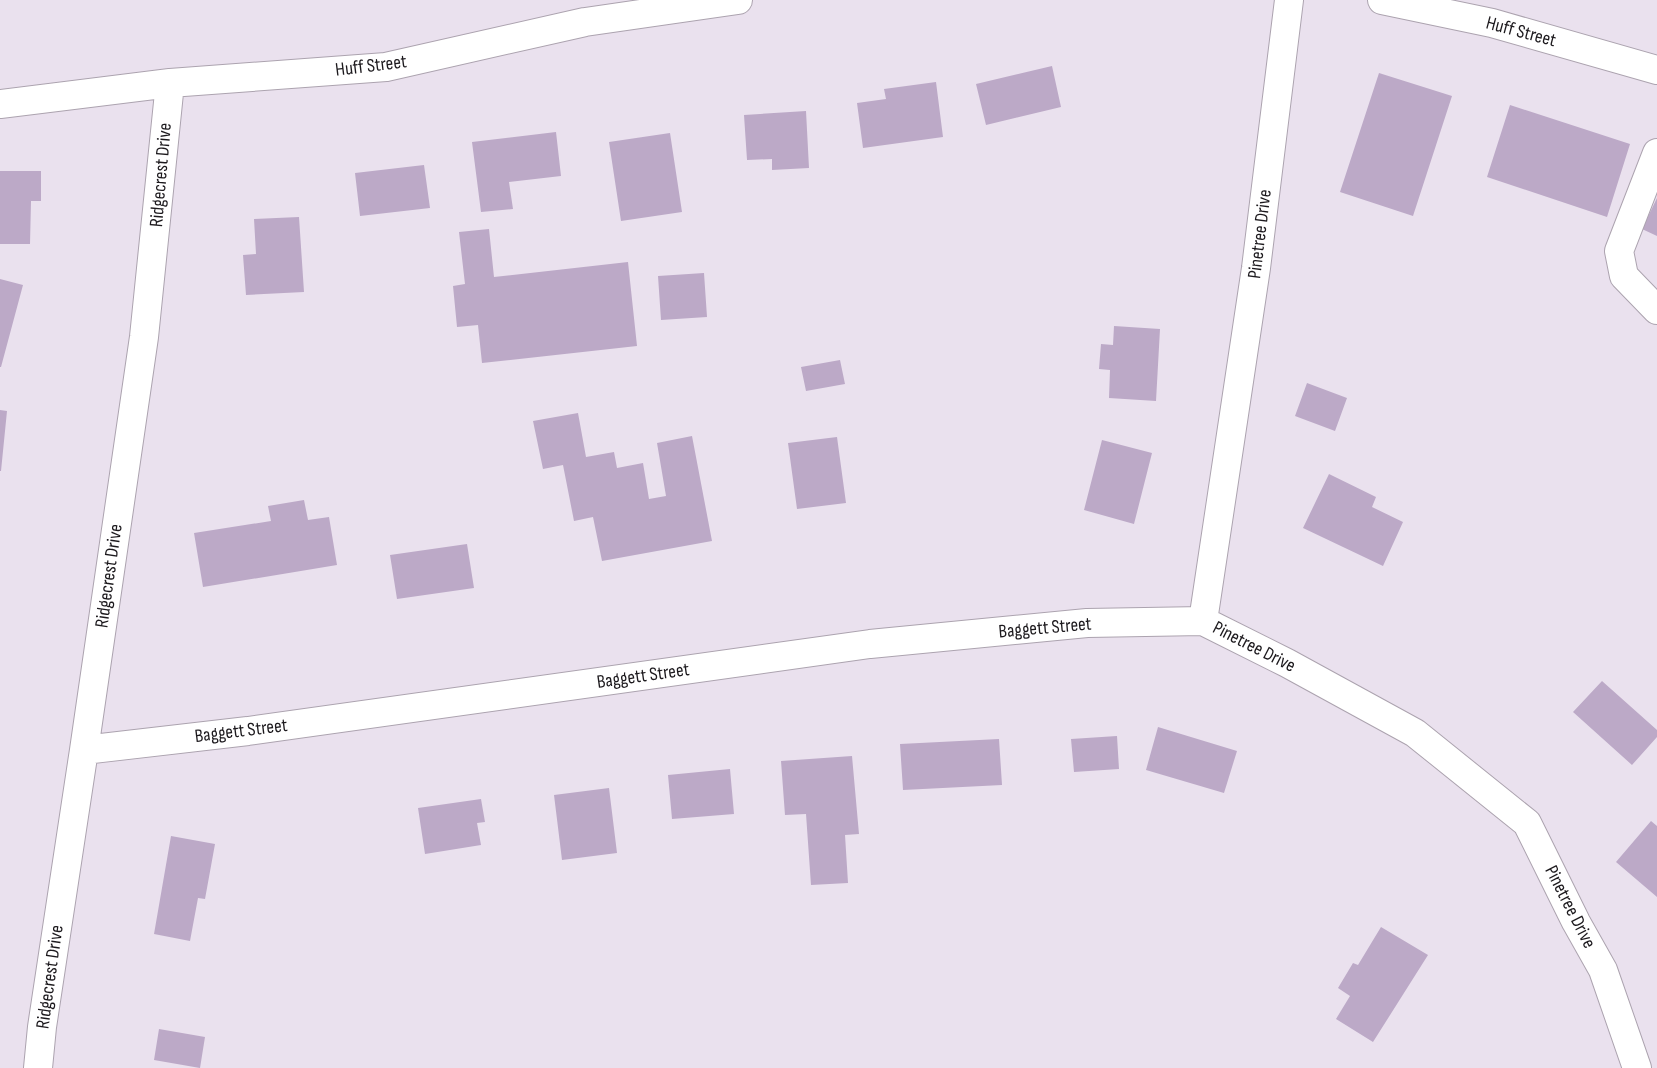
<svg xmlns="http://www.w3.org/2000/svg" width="1657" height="1068" font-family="'Sofia Sans Condensed',sans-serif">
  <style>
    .building { fill: #bca9c7 }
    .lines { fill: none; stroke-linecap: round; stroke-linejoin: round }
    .minor-casing { stroke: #aca3af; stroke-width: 30 }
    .minor { stroke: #fff; stroke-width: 28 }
    .labels { text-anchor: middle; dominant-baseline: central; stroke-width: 5; stroke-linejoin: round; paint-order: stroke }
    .street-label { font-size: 19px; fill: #1c191d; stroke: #fff }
  </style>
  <rect width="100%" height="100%" fill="#eae1ee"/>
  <!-- building -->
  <path class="building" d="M 1052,66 L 1061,107 L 986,125 L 976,84 Z
    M 1379,73 L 1452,96 L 1413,216 L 1340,192 Z
    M 936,82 L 943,137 L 863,148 L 857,103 L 886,99 L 884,89 Z
    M 1510,105 L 1630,144 L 1607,217 L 1487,177 Z
    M 806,111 L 809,168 L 772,170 L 772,159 L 747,160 L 744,115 Z
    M 556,132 L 561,176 L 509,182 L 513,209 L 481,212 L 472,142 Z
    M 670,133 L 682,212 L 621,221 L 609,142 Z
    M 424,165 L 430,208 L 360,216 L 355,173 Z
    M 0,171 L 41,171 L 41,201 L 31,201 L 30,244 L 0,244 Z
    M 1657,198 L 1657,236 L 1642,229 Z
    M 299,217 L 304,292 L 246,295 L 243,255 L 256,254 L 254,219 Z
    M 489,229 L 494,277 L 628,262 L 637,346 L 482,363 L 478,325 L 457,327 L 453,286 L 465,284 L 459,232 Z
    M 704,273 L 707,317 L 661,320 L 658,276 Z
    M 0,279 L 23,285 L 1,367 L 0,367 Z
    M 1114,326 L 1160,329 L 1156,401 L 1109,398 L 1110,370 L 1099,369 L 1101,344 L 1113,345 Z
    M 840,360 L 845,384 L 806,391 L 801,367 Z
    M 1307,383 L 1347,398 L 1335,431 L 1295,416 Z
    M 0,410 L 7,411 L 1,471 L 0,471 Z
    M 578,413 L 586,457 L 614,452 L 617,468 L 643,463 L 649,499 L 666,496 L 657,443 L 692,436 L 712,541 L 602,561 L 593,517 L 574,521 L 563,465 L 543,469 L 533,421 Z
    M 837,437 L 846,503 L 797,509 L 788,443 Z
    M 1102,440 L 1152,453 L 1134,524 L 1084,510 Z
    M 1329,474 L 1376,497 L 1372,507 L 1403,522 L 1383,566 L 1303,528 Z
    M 304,500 L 308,520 L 329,517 L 337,565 L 203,587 L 194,533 L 271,521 L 268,506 Z
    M 467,544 L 474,588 L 397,599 L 390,555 Z
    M 1602,681 L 1657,730 L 1657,737 L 1632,765 L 1573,712 Z
    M 1158,727 L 1237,751 L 1224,793 L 1146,770 Z
    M 1117,736 L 1119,769 L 1074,772 L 1071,739 Z
    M 999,739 L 1002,785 L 903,790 L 900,744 Z
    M 852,756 L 859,834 L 845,835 L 848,883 L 811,885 L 806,814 L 785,815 L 781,761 Z
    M 730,769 L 734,814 L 672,819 L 668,775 Z
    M 609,788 L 617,853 L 562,860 L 554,795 Z
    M 481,799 L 485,822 L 477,823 L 481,845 L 425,854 L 418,808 Z
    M 1651,821 L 1657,826 L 1657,897 L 1616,862 Z
    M 171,836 L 215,844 L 205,899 L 198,898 L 190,941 L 154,934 Z
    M 1381,927 L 1428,955 L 1373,1042 L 1336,1019 L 1350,996 L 1338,988 L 1353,963 L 1358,965 Z
    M 159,1029 L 205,1037 L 200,1068 L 154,1060 Z"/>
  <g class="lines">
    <defs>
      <path id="minor" d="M 1382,0 L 1492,23 L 1657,70
        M 0,104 L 170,83 L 386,67 L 585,22 L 738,0
        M 1657,153 L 1619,251 L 1624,276 L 1657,310
        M 1203,621 L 1256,268 L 1289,0
        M 84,750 L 248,731 L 870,644 L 1087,623 L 1203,621 L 1287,663 L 1415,733 L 1527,823 L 1576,922 L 1603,970 L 1637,1068
        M 38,1068 L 42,1027 L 84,750 L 144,337 L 170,83"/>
    </defs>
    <!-- minor casing -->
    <use href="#minor" class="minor-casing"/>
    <!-- minor -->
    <use href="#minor" class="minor"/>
  </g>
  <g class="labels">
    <!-- street labels -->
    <g class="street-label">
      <text transform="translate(1521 32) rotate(15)">Huff Street</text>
      <text transform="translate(371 66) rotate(-7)">Huff Street</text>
      <text transform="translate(161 175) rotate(-85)">Ridgecrest Drive</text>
      <text transform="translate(1260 234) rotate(-83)">Pinetree Drive</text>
      <text transform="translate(109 576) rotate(-82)">Ridgecrest Drive</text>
      <text transform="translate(1045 628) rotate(-5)">Baggett Street</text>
      <text transform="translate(1254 647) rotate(27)">Pinetree Drive</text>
      <text transform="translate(643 676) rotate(-8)">Baggett Street</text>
      <text transform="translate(241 731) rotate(-7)">Baggett Street</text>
      <text transform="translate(1570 907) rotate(63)">Pinetree Drive</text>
      <text transform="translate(50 977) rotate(-82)">Ridgecrest Drive</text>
    </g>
  </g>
</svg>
